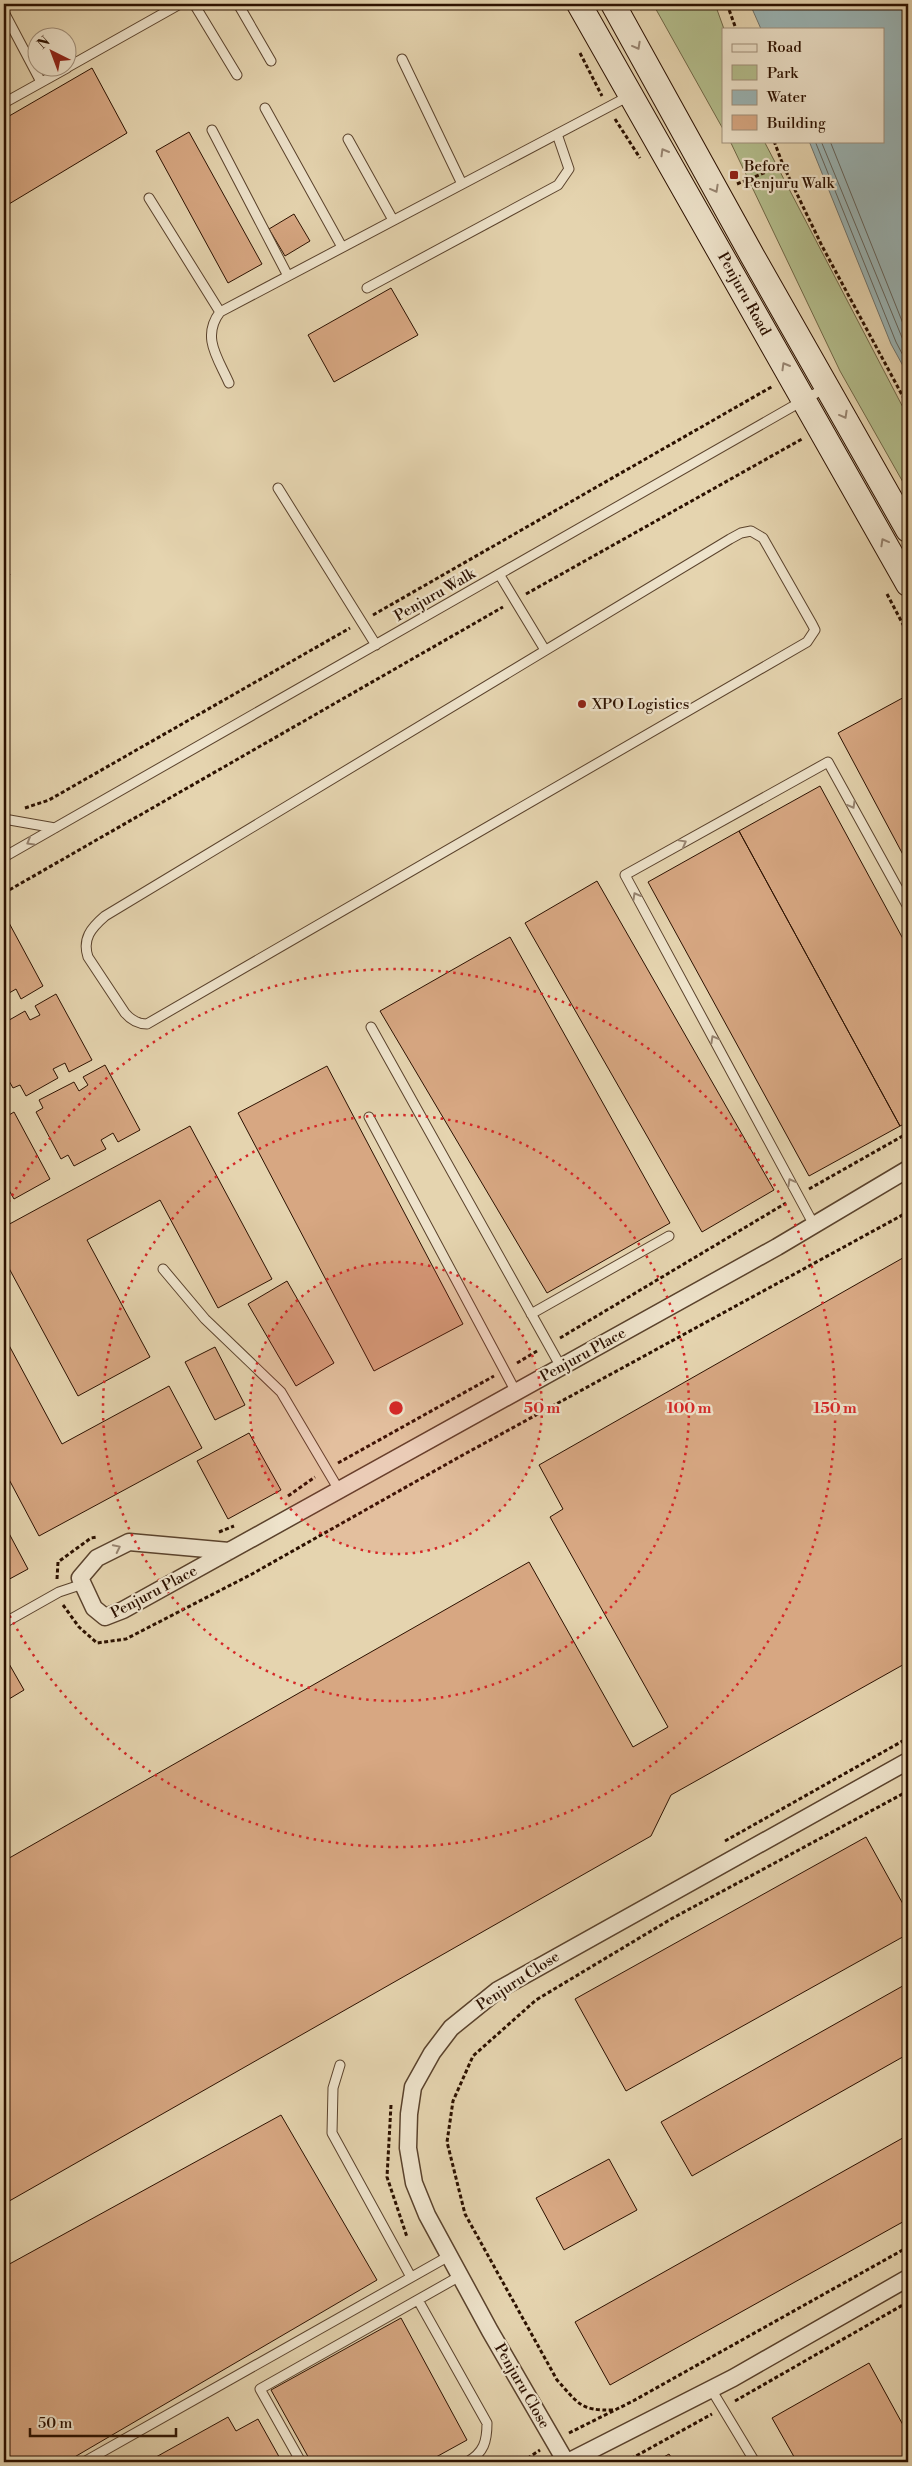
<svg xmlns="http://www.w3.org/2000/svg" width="912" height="2466" font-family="'Libre Bodoni',serif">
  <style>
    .green { fill: #b3bd8c; stroke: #706746 }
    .water { fill: #9ab5b6; stroke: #6e736d }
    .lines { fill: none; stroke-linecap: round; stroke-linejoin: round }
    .shore { stroke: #63635b; stroke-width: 1 }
    .building { fill: #d7a782; stroke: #2c1100 }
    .service-casing { stroke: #5a422c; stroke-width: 11 }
    .minor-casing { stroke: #5a422c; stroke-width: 19 }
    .secondary-casing { stroke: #2c1100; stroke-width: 26 }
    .path { stroke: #2c1100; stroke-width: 3; stroke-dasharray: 4 2.5; stroke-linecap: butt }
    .service { stroke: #eee3cb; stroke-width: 9 }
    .minor { stroke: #eee3cb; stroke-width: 16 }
    .secondary { stroke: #eee3cb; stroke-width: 24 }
    .oneway { stroke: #978470 }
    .ring { fill: none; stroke: #d62828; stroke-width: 2.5; stroke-dasharray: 2.5 5 }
    .poi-dot { fill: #8f2418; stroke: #eee3cb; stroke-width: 2 }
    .labels { text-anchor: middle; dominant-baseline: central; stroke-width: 4.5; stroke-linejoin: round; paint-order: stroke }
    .poi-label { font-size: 15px; fill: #2c1100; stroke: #eee3cb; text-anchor: start }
    .street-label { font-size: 15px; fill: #2c1100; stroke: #eee3cb }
    .centre { fill: #d62828; stroke: #eee3cb; stroke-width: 2.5 }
    .ring-label { font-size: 15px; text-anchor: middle; font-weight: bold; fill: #d62828; stroke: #eee3cb; stroke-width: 4.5; stroke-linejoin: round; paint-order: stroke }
  </style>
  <rect width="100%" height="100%" fill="#e5d4af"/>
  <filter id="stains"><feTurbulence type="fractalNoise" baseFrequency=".004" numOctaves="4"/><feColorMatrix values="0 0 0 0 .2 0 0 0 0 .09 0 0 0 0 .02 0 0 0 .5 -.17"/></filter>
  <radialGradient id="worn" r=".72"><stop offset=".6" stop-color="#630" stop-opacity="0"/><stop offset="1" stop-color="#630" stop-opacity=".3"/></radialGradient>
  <!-- green -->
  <path class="green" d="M 653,4 L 715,4 L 724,29 L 723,129 Z
    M 730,141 L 764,141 L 908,417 L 908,491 L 840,371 Z"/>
  <!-- water -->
  <path class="water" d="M 750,4 L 908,4 L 908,375 L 891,344 L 809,141 L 883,141 L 883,29 L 761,29 Z"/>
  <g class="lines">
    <!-- shore -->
    <path class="shore" d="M 815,141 L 896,342 L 908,365
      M 821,141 L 908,352
      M 830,141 L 908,336"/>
  </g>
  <!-- building -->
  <path class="building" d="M 92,68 L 127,133 L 4,207 L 4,119 Z
    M 189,132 L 262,264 L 228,283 L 156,151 Z
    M 294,214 L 310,241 L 285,256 L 269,229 Z
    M 391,288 L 418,335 L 334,382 L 308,335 Z
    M 4,564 L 10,575 L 4,578 Z
    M 908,695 L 908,864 L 838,733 Z
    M 820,786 L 908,948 L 908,1122 L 900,1126 L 739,831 Z
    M 739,831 L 900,1126 L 809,1176 L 648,882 Z
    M 597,881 L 774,1190 L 702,1232 L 525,923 Z
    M 8,921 L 43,986 L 21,999 L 16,989 L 4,996 L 9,1005 L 4,1008 L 4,923 Z
    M 510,937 L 670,1223 L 547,1293 L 380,1011 Z
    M 56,994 L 92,1060 L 69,1072 L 65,1063 L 53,1069 L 58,1078 L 26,1096 L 20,1085 L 13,1088 L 4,1072 L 4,1023 L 25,1011 L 30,1020 L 40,1015 L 35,1006 Z
    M 105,1065 L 140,1130 L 118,1142 L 113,1133 L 101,1140 L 106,1149 L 74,1166 L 68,1155 L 61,1159 L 36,1112 L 43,1108 L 39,1100 L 74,1082 L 79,1091 L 88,1085 L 83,1077 Z
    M 327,1066 L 463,1324 L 374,1371 L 238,1113 Z
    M 14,1112 L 50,1179 L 14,1199 L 6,1185 L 4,1186 L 4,1118 Z
    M 190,1126 L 272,1279 L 218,1308 L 160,1200 L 87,1240 L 150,1357 L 78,1396 L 4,1259 L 4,1227 Z
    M 908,1255 L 908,1662 L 671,1795 L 651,1836 L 4,2204 L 4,1861 L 529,1562 L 633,1747 L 668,1727 L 550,1517 L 563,1509 L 539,1465 Z
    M 4,1263 L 10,1275 L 4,1279 Z
    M 287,1281 L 334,1363 L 296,1386 L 248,1304 Z
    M 4,1336 L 62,1444 L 169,1386 L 202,1448 L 39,1536 L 4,1470 Z
    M 215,1347 L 245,1405 L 215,1420 L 185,1362 Z
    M 249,1433 L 281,1490 L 228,1519 L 197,1461 Z
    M 4,1524 L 28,1569 L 4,1582 Z
    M 4,1655 L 24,1690 L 4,1702 Z
    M 866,1837 L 908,1913 L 908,1934 L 626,2091 L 575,1999 Z
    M 908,1983 L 908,2054 L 692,2176 L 661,2122 Z
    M 281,2115 L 377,2280 L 66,2462 L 4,2462 L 4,2267 Z
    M 908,2135 L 908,2219 L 610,2385 L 575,2322 Z
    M 609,2159 L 637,2210 L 564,2250 L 536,2198 Z
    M 401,2318 L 467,2440 L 427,2462 L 311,2462 L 271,2390 Z
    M 869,2363 L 908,2434 L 908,2462 L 797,2462 L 772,2418 Z
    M 228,2417 L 236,2431 L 258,2419 L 282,2462 L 147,2462 Z
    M 669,2454 L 674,2462 L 655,2462 Z"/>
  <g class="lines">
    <defs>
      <path id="service" d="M 194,4 L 237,75
        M 238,4 L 271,61
        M 4,12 L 41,82
        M 402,59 L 462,184
        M 68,67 L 180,4
        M 4,103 L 67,68
        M 265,108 L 342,247
        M 212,130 L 288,276
        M 348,139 L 393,220
        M 149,198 L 220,312
        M 367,288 L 558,185 L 569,169 L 557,134
        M 229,383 C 218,358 201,337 220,312 L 631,95
        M 278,488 L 376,645
        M 751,531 L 763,538 L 812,624 L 815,630 L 807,642 L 147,1024 C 137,1024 131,1020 125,1013 L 88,957 C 82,939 91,928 105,916 L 730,539 L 741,533 Z
        M 499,574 L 545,650
        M 4,819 L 55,828
        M 4,857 L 825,388
        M 371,1027 L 561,1367
        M 369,1117 L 516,1392
        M 814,1225 L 625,875 L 828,762 L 908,907
        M 163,1269 L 205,1319 L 281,1392 L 339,1490
        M 531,1314 L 669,1236
        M 4,1623 L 59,1592 L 83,1584
        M 340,2065 L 333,2088 L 332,2133 L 411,2277
        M 418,2300 L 487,2423 C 487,2441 484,2453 467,2462
        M 711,2389 L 755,2462
        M 84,2462 L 449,2256
        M 301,2462 L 260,2389 L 460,2276"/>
      <path id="minor" d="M 229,1551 L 129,1542 L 97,1558 L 80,1578 L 94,1608 L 105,1617 L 123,1610 L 777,1247 L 908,1169
        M 566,2462 L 490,2331 L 427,2215 L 414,2183 L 408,2148 L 409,2114 L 413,2087 L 432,2053 L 451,2028 L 498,1990 L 908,1761
        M 568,2462 L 733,2378 L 908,2278"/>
      <path id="secondary" d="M 579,4 L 908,584
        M 613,4 L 753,257 L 908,530"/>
    </defs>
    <!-- service casing -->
    <use href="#service" class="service-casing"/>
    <!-- minor casing -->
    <use href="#minor" class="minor-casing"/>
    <!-- secondary casing -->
    <use href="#secondary" class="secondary-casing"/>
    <!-- path -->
    <path class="path" d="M 727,4 L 736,29
      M 580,53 L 602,96
      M 615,119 L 640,158
      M 774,141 L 783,165 L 822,246 L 908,406
      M 737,184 L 783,165
      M 526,594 L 802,439
      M 887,594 L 908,634
      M 373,615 L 773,386
      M 25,808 L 49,800 L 350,628
      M 4,893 L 503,607
      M 809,1189 L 908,1133
      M 560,1338 L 786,1203
      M 517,1363 L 537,1351
      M 338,1463 L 494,1376
      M 288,1496 L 315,1477
      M 219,1532 L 234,1526
      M 57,1579 L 58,1562 L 91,1538 L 97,1537
      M 63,1605 L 79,1627 L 97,1643 L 126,1639 L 252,1574 L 461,1456 L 908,1212
      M 725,1841 L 908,1738
      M 391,2105 L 387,2177 L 407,2237
      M 735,2401 L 908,2302
      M 613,2410 C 580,2411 578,2403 557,2380 L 465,2214 L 447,2142 L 453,2101 L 473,2056 L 536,2000 L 671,1919 L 908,1791
      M 569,2433 L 633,2401 L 908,2247
      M 522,2462 L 540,2450
      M 625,2462 L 712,2414"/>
    <!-- service -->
    <use href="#service" class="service"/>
    <!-- minor -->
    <use href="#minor" class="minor"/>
    <!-- secondary -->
    <use href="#secondary" class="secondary"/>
  </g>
  <!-- one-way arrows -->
  <defs><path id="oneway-chevron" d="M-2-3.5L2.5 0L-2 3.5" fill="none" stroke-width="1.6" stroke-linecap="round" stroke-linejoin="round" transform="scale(1.25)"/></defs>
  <g class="oneway">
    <use href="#oneway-chevron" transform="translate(637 46) rotate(61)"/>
    <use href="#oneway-chevron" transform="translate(664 152) rotate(-120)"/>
    <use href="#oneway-chevron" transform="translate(715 189) rotate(61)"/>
    <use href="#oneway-chevron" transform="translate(785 366) rotate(-120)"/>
    <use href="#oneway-chevron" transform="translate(844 415) rotate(61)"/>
    <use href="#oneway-chevron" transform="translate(884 542) rotate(-119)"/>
    <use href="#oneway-chevron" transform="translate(852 805) rotate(61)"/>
    <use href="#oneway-chevron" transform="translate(30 842) rotate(150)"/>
    <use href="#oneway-chevron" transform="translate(683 843) rotate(-29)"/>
    <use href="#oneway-chevron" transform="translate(636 896) rotate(-119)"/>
    <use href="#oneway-chevron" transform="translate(714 1039) rotate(-119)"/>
    <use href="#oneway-chevron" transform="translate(791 1182) rotate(-119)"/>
    <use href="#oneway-chevron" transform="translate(117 1548) rotate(-26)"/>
  </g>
  <!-- distance rings -->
  <circle cx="396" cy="1408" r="146" fill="#d62828" fill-opacity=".12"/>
  <g class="ring">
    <circle cx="396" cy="1408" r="146"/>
    <circle cx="396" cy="1408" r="293"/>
    <path d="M5 1209A439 439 0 1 1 5 1607"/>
  </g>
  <!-- markers -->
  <g class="poi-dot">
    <rect x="729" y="170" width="10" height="10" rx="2.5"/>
    <circle cx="582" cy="704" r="5"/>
  </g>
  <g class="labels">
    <!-- poi labels -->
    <g class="poi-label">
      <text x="744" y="166">Before<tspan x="744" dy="17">Penjuru Walk</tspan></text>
      <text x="592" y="704">XPO Logistics</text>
    </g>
    <!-- street labels -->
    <g class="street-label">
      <text transform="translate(744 294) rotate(61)">Penjuru Road</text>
      <text transform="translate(435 595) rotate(-30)">Penjuru Walk</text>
      <text transform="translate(583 1355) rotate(-29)">Penjuru Place</text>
      <text transform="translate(154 1592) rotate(-28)">Penjuru Place</text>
      <text transform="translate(518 1981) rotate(-33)">Penjuru Close</text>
      <text transform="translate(522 2386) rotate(60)">Penjuru Close</text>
    </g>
  </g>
  <circle cx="396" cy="1408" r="8" class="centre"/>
  <g class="ring-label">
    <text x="542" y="1413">50 m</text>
    <text x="689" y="1413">100 m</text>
    <text x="835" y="1413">150 m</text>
  </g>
  <!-- margin -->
  <rect width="912" height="2466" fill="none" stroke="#e5d4af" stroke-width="20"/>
  <rect x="5" y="5" width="902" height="2456" fill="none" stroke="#2c1100" stroke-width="2.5"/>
  <rect x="10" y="10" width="892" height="2446" fill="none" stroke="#2c1100"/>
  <!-- legend -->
  <rect x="722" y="28" width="162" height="115" fill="#eee3cb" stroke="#a08f7a"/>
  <rect x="732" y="44" width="25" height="8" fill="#eee3cb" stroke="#a08f7a"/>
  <text x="767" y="52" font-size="15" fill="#2c1100">Road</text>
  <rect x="732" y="65" width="25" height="15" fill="#b3bd8c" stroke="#a08f7a"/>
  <text x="767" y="78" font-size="15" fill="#2c1100">Park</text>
  <rect x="732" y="90" width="25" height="15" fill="#9ab5b6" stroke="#a08f7a"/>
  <text x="767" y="102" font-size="15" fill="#2c1100">Water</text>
  <rect x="732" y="115" width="25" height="15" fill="#d7a782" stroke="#a08f7a"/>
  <text x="767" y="128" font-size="15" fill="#2c1100">Building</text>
  <!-- north arrow -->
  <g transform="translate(52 52) rotate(318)"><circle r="24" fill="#eee3cb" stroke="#a08f7a"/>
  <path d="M0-4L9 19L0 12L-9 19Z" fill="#8f2418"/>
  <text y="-8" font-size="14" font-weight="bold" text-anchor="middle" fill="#2c1100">N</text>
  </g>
  <!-- scale -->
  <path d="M30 2428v8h146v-8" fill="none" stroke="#2c1100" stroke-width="2.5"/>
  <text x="38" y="2428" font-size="15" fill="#2c1100" stroke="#eee3cb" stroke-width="4" paint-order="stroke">50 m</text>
  <rect width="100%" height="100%" filter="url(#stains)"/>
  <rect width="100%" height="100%" fill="url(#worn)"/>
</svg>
